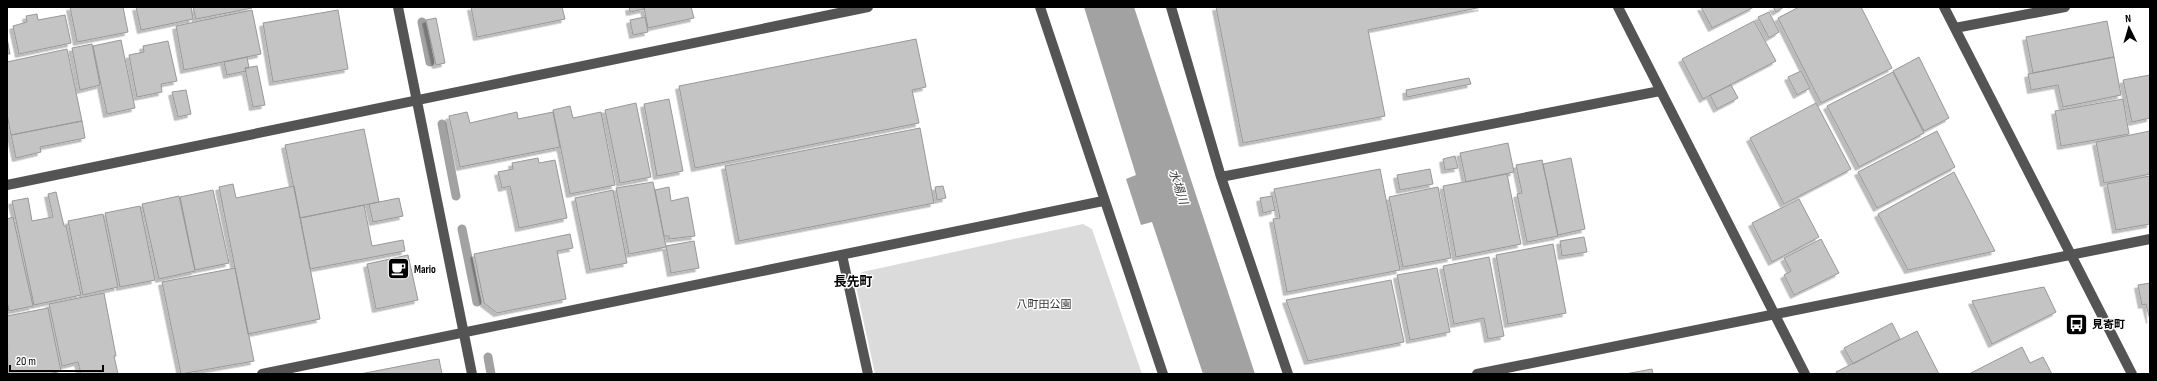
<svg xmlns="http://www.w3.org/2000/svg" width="2157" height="381" font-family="'Sofia Sans Condensed','Noto Sans JP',sans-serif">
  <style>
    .green { fill: #dbdbdb }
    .water { fill: #a2a2a2 }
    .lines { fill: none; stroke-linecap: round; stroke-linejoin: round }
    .stream { stroke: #a2a2a2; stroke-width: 9 }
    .building { fill: #c4c4c4; stroke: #989898; filter: url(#shadow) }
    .minor { stroke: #545454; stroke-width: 10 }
    .labels { text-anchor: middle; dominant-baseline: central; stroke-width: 3; stroke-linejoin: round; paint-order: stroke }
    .poi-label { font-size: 11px; font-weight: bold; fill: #000; stroke: #fff; text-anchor: start }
    .park-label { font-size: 11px; fill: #323232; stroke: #fff }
    .water-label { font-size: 12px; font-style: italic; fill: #434343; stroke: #fff }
    .quarter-label { font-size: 13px; font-weight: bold; fill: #000; stroke: #fff }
  </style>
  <defs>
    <filter id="shadow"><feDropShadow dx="-3.5" dy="3.5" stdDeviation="0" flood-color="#0004"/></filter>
  </defs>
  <rect width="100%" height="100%" fill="#fff"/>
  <!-- green -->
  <path class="green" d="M 1083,224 L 1092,229 L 1142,374 L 875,374 L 855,282 L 862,272 Z"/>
  <!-- water -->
  <path class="water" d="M 1084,7 L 1134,7 L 1255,374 L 1203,374 L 1152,222 L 1141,225 L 1126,179 L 1136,175 Z"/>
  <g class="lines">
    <!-- stream -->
    <path class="stream" d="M 422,22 L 430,62
      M 442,124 L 456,196
      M 462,229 L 477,302
      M 488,357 L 491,374"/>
  </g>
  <!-- building -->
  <path class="building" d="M 70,7 L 123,7 L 128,32 L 77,42 Z
    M 136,7 L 191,7 L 193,19 L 141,30 Z
    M 193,7 L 252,7 L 252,8 L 196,19 Z
    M 471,7 L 562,7 L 565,19 L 477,37 Z
    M 629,7 L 644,7 L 644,9 L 630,12 Z
    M 644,7 L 691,7 L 694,18 L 648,28 Z
    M 1216,7 L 1482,7 L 1368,30 L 1385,116 L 1243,143 Z
    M 1701,7 L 1754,7 L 1712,28 Z
    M 1773,7 L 1784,7 L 1776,12 Z
    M 1799,7 L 1861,7 L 1892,68 L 1821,103 L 1778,18 Z
    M 252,10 L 261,54 L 184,70 L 176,26 Z
    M 338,10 L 348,69 L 273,82 L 263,23 Z
    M 1769,12 L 1779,32 L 1769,38 L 1758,17 Z
    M 37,14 L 38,20 L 65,15 L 71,43 L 19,54 L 13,26 L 27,22 L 26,16 Z
    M 645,17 L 648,32 L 633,35 L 630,20 Z
    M 436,18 L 445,63 L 436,65 L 426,20 Z
    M 1754,21 L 1776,61 L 1703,99 L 1682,59 Z
    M 2107,21 L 2114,57 L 2033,73 L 2026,37 Z
    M 7,38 L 10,54 L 7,54 Z
    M 916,39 L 926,87 L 912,90 L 919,123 L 695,168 L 679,86 Z
    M 121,40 L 135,108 L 107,114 L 93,46 Z
    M 168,41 L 177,81 L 161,84 L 162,92 L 137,97 L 129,55 L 144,52 L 143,46 Z
    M 92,44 L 100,85 L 80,90 L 72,48 Z
    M 67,49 L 82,121 L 11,135 L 7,114 L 7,62 Z
    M 247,57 L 249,68 L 245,68 L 246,71 L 227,75 L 224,62 Z
    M 1919,57 L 1949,118 L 1924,131 L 1893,71 Z
    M 2114,57 L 2121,95 L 2063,107 L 2058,85 L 2031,90 L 2028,74 Z
    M 257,66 L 265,105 L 253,107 L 245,68 Z
    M 1801,71 L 1810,88 L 1797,95 L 1788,77 Z
    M 1893,72 L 1924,133 L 1859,167 L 1827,106 Z
    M 2150,75 L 2150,118 L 2132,122 L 2123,80 Z
    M 1469,78 L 1471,84 L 1407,97 L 1406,90 Z
    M 1731,85 L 1738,98 L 1717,109 L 1710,95 Z
    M 186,90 L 191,114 L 178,117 L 172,92 Z
    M 669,99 L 683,171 L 657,176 L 644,104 Z
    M 2123,99 L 2129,134 L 2061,146 L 2055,111 Z
    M 636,103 L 651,177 L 620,183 L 605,110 Z
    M 1816,103 L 1851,169 L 1784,204 L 1750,138 Z
    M 570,106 L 573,118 L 601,112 L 615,185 L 570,194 L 553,110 Z
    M 467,112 L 470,123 L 517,112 L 518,119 L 553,112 L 560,147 L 460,167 L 449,116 Z
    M 82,121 L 85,138 L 40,147 L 41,152 L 16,158 L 11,135 Z
    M 920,128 L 934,203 L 739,241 L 725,166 Z
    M 364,129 L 379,202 L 300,218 L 285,145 Z
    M 1937,131 L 1955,167 L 1877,208 L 1858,172 Z
    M 2150,131 L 2150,174 L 2104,183 L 2096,142 Z
    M 1508,143 L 1514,172 L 1466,182 L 1460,153 Z
    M 1455,156 L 1458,168 L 1445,170 L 1443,159 Z
    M 538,158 L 539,163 L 555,160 L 567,218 L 519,228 L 510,186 L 502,188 L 498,172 L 513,169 L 512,163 Z
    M 1571,158 L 1585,229 L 1558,235 L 1543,164 Z
    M 1542,160 L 1558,236 L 1527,242 L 1517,194 L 1522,193 L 1516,165 Z
    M 1380,169 L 1400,270 L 1287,292 L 1273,219 L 1280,218 L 1274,189 Z
    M 1430,169 L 1433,184 L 1400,190 L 1397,175 Z
    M 1954,172 L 1995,251 L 1908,270 L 1878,214 Z
    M 1507,174 L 1521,244 L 1456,257 L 1443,186 Z
    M 2150,176 L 2150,224 L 2116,230 L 2107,184 Z
    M 653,182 L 666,247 L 629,254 L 616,188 Z
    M 233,184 L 236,198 L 294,186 L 320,319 L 248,334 L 219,187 Z
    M 943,186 L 946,198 L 937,200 L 935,187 Z
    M 669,187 L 671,201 L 688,197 L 695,236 L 669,239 L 669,236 L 664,236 L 655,190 Z
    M 1438,187 L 1451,258 L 1403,267 L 1389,197 Z
    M 213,190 L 229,263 L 195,270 L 180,197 Z
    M 613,190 L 627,263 L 590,270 L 575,198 Z
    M 56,192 L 64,226 L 66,226 L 81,295 L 34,305 L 12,201 L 28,198 L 32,221 L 53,217 L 48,194 Z
    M 179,196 L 195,271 L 159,279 L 142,204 Z
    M 1272,196 L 1275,210 L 1263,213 L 1260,198 Z
    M 399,198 L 403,216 L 373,222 L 369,204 Z
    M 1799,199 L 1819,237 L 1772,262 L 1752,223 Z
    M 364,205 L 372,246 L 403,240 L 405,251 L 310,269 L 300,218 Z
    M 140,206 L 155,280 L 120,287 L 105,213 Z
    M 103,214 L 118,287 L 83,295 L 68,221 Z
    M 13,217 L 33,306 L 9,311 L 7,301 L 7,219 Z
    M 570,234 L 573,248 L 557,251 L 566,299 L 497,313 L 484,303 L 474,254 Z
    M 1584,237 L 1587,252 L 1562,256 L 1560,241 Z
    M 1821,239 L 1839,273 L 1794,295 L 1784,275 L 1791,271 L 1784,258 Z
    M 694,241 L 699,268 L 671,273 L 666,246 Z
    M 1553,244 L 1566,313 L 1508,324 L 1496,255 Z
    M 408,255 L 418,300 L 376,309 L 367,264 Z
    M 1489,257 L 1504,336 L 1488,339 L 1484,318 L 1454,324 L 1443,266 Z
    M 235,268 L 254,361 L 181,374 L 162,282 Z
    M 1437,268 L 1450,332 L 1410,340 L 1397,275 Z
    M 1391,280 L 1404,342 L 1308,361 L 1286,300 Z
    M 2150,283 L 2150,320 L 2146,304 L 2142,305 L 2138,285 Z
    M 2044,287 L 2056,312 L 1992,344 L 1972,301 Z
    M 104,293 L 116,356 L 114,356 L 118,374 L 81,374 L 78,362 L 62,366 L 49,304 Z
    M 48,308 L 61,371 L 49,374 L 8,374 L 7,316 Z
    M 1892,323 L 1900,339 L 1853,364 L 1844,348 Z
    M 1917,331 L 1939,374 L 1837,374 L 1836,372 Z
    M 2022,347 L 2030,363 L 2043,357 L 2052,374 L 1969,374 Z
    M 439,359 L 442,374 L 360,374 L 432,360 Z
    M 1652,369 L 1653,374 L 1625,374 Z"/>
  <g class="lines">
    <!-- minor -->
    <path class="minor" d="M 398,7 L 472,374
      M 1040,7 L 1163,374
      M 1171,7 L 1221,177 L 1288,374
      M 1618,7 L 1805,374
      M 1944,7 L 2132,374
      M 1955,28 L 2065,7
      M 1221,177 L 1660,91
      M 7,185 L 868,7
      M 842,255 L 868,374
      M 262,374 L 1103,201
      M 1477,374 L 2150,239"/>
  </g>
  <!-- icons -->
  <defs>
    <symbol id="cafe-square" viewBox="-11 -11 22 22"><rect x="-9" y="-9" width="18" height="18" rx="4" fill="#000" stroke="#fff"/><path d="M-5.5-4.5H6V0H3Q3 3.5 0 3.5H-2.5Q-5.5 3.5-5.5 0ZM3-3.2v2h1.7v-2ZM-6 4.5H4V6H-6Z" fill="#fff"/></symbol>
    <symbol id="bus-square" viewBox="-11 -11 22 22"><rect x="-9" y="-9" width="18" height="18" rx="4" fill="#000" stroke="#fff"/><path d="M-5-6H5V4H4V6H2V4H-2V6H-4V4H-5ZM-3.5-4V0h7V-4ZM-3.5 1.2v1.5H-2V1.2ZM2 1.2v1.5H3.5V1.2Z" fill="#fff"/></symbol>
  </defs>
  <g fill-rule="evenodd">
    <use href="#cafe-square" x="386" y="256" width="25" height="25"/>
    <use href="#bus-square" x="2064" y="312" width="25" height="25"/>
  </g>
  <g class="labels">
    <!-- poi labels -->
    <g class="poi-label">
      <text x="414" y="269">Mario</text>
      <text x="2092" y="324">見寄町</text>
    </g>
    <!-- park labels -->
    <g class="park-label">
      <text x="1044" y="304">八町田公園</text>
    </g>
    <!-- water labels -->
    <g class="water-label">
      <text transform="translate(1178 187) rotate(72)">水場川</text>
    </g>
    <!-- quarter labels -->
    <g class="quarter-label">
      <text x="853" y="282">長先町</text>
    </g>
  </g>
  <!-- border -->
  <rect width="2157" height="381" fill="none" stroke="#000000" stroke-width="16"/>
  <!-- north arrow -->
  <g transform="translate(2129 28) rotate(355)" stroke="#ffffff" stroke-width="3" paint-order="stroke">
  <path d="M0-3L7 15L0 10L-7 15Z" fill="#000000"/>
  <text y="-6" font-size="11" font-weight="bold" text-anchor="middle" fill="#000000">N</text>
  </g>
  <!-- scale -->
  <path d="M10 365v6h93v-6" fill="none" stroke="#000000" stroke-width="2"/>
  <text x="16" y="365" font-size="12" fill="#000000" stroke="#ffffff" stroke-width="3" paint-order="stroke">20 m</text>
</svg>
